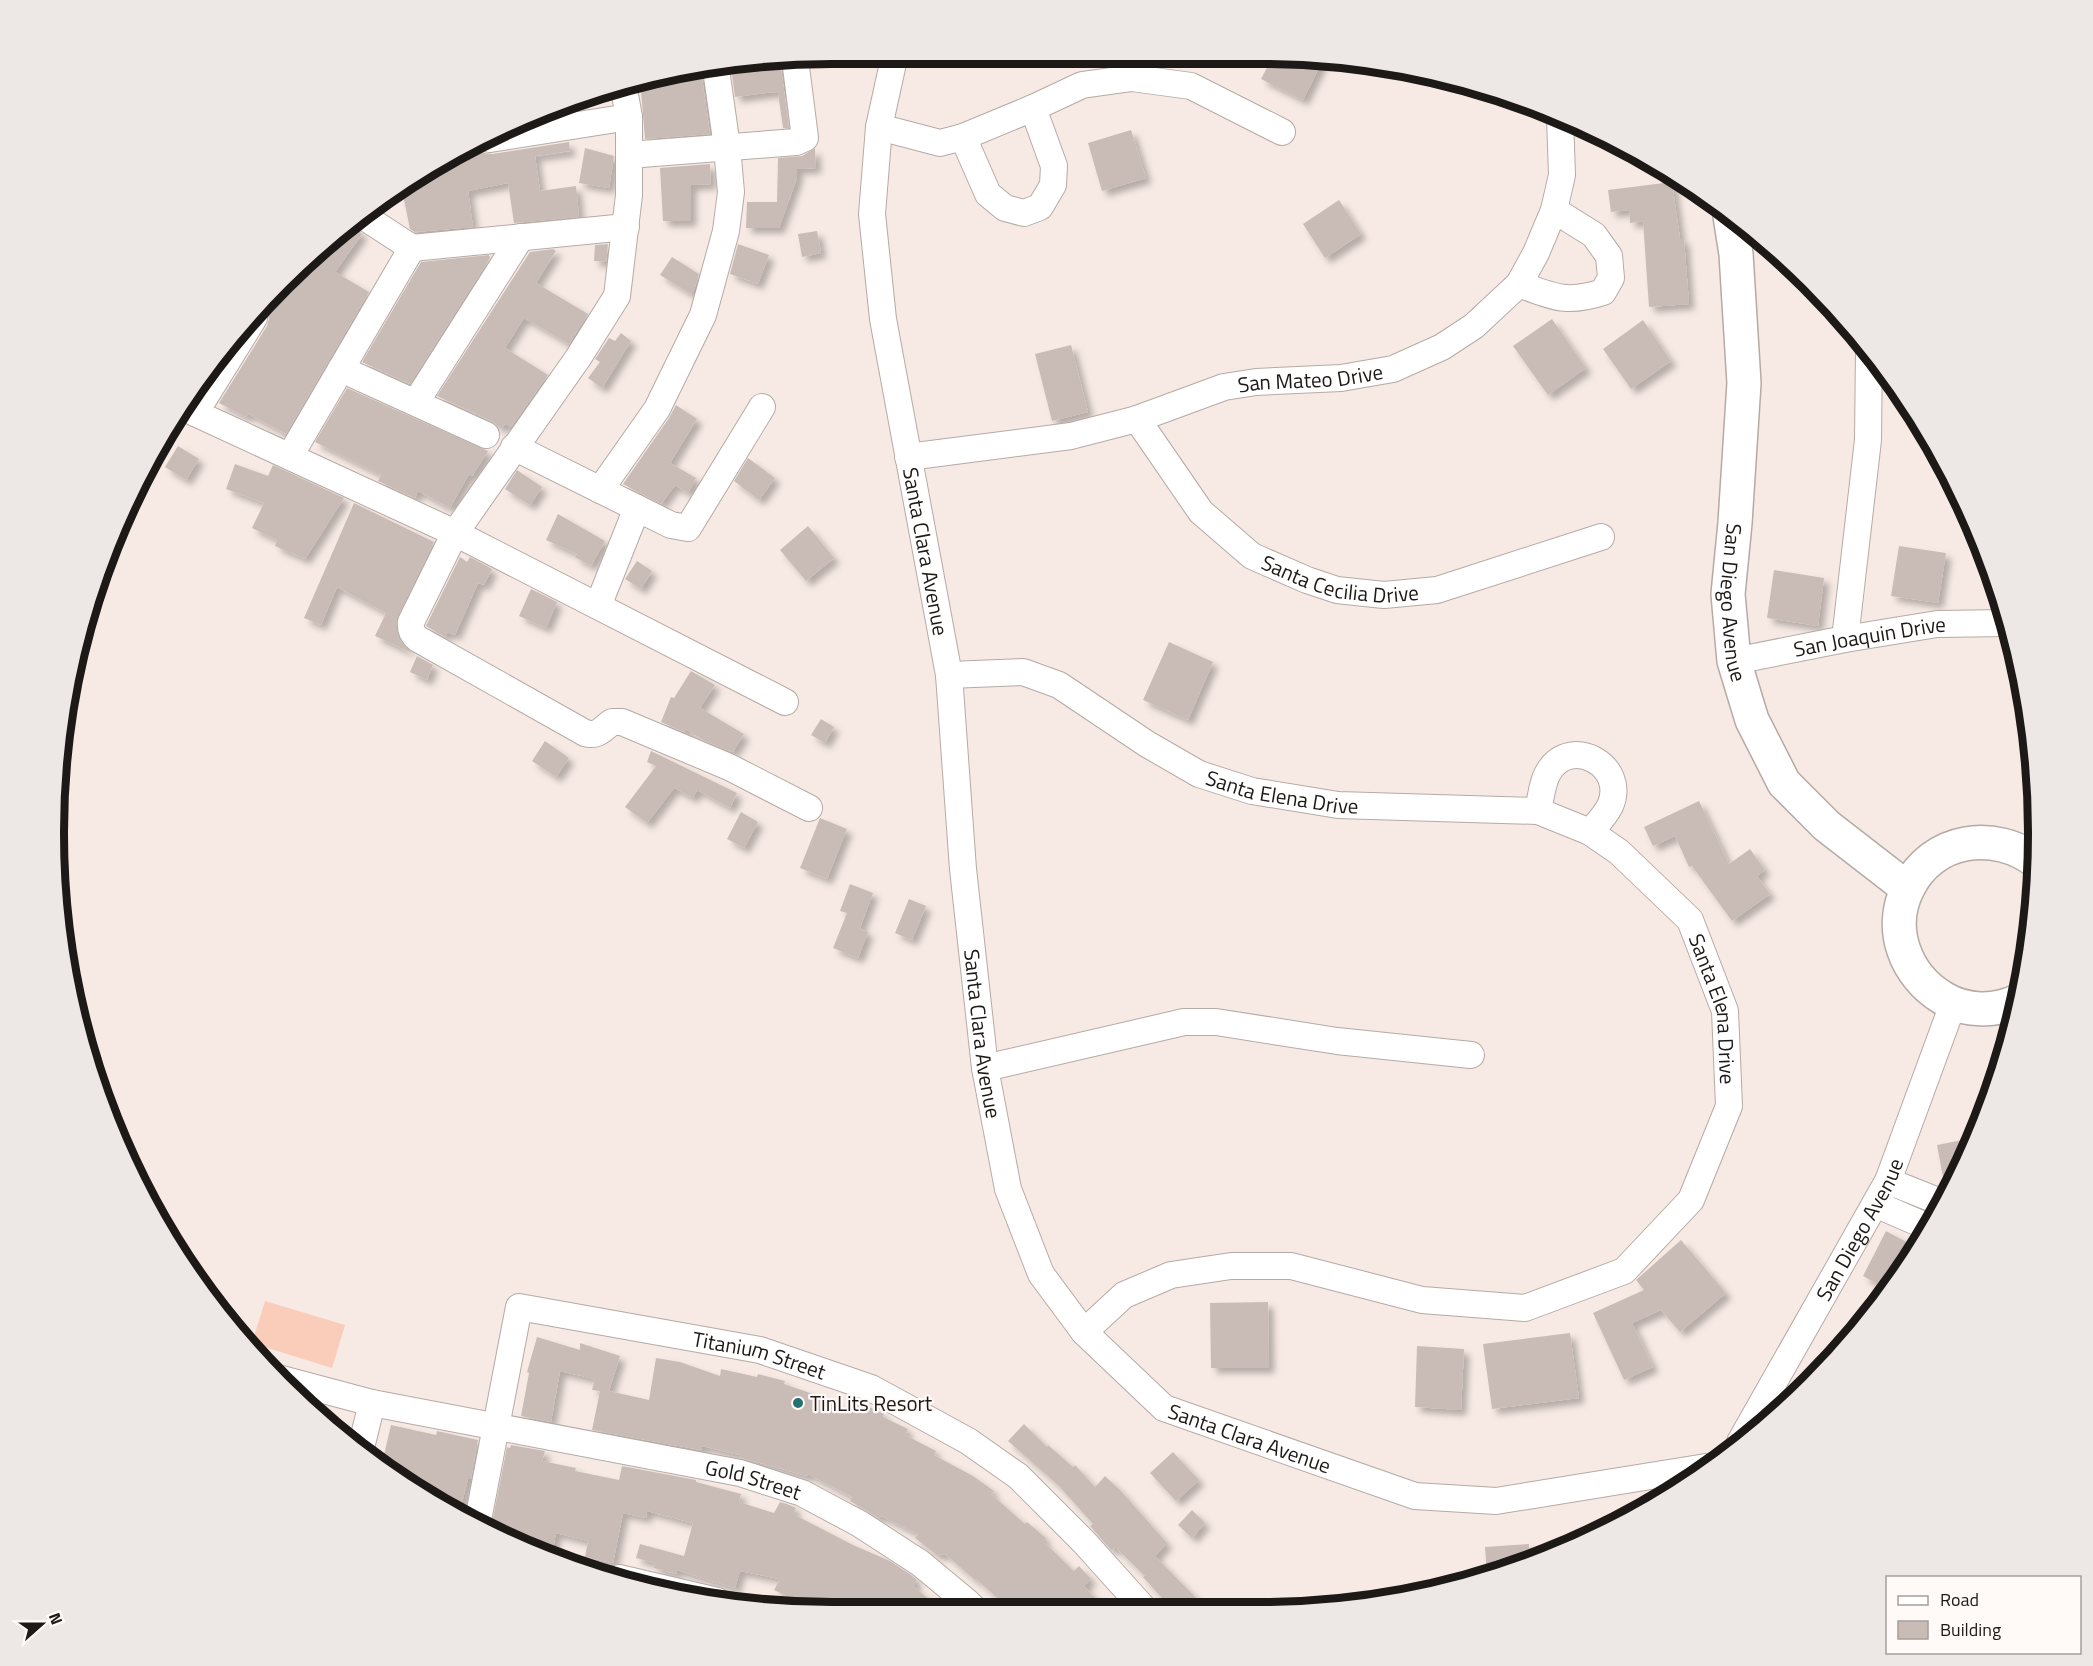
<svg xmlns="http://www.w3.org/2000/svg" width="2093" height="1666" font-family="'Titillium Web',sans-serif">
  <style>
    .green { fill: #f9cdb9 }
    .building { fill: #c9bcb7; filter: url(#shadow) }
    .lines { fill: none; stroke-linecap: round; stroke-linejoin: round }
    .street-casing { stroke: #b6aaa4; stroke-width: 28 }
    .secondary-casing { stroke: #b6aaa4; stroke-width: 36 }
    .street { stroke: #fff; stroke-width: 26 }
    .secondary { stroke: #fff; stroke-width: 33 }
    .poi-dot { fill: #257071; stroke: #fff9f7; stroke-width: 2 }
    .labels { text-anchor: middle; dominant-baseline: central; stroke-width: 4.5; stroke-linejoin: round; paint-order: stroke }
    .street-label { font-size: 21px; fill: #1d1917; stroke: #fff9f7 }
    .poi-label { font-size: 21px; fill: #1d1917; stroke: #fff9f7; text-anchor: start }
    .rim { fill: none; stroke: #1d1917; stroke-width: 8 }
  </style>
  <defs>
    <filter id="shadow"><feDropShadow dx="5.5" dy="5.5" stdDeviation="3" flood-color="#0004"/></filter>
  </defs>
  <rect width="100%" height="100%" fill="#f7eae4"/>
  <!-- green -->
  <path class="green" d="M 265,1301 L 345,1325 L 332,1368 L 252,1343 Z"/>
  <!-- building -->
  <path class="building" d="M 1273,56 L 1311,56 L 1324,58 L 1303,100 L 1261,79 Z
    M 780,61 L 789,128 L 783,128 L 778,93 L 773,92 L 735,97 L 731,67 Z
    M 701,71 L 710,134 L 645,139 L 640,79 Z
    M 1131,130 L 1146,178 L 1102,191 L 1088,143 Z
    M 569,142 L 570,151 L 535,156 L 540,191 L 576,186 L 579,217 L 514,223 L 508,183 L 468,191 L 473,227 L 415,232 L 410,229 L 402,190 L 444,158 L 468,148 L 477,147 L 484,153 L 492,154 Z
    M 585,148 L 614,156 L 609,188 L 579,183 Z
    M 815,148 L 816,168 L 797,169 L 797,178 L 779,228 L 746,228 L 747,202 L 777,202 L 778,158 L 802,156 Z
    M 710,164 L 711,184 L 691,185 L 691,221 L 663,221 L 660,168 Z
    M 1672,182 L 1680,239 L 1684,239 L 1689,304 L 1649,307 L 1643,221 L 1630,223 L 1629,210 L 1611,212 L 1608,190 Z
    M 1339,200 L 1361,234 L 1325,258 L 1303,224 Z
    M 354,227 L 362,234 L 335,272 L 369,292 L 286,434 L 248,414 L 246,417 L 219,403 L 267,326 L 269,319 L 267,312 L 269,313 L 295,273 Z
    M 817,231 L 821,253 L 802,257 L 798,234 Z
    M 608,244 L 606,262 L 594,261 L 595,245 Z
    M 738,244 L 769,255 L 758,284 L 730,274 Z
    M 553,249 L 556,251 L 536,283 L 588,314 L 569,344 L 524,318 L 505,348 L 548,375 L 511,427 L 505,424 L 501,429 L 492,421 L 437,396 L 530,252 Z
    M 489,255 L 490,258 L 410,384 L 362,362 L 421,262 Z
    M 672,257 L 699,274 L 695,287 L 691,294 L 660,275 Z
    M 1552,319 L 1586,368 L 1548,395 L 1513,346 Z
    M 1643,320 L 1671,361 L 1631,389 L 1603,349 Z
    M 621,333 L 631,341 L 602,388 L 588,378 L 600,362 L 595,359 L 609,338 L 615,341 Z
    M 1071,345 L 1088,412 L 1052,421 L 1035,354 Z
    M 347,388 L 488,451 L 472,476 L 469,474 L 450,508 L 418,491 L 415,498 L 378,481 L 381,475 L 315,442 Z
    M 676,405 L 697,419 L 670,463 L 696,478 L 688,493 L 675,485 L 661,504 L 623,484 L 669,418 Z
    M 178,446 L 199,459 L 186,480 L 165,467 Z
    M 748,458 L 775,478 L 759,500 L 734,481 Z
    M 235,464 L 268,476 L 273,465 L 344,498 L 305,559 L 275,546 L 277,540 L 252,528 L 264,503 L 226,489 Z
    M 517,470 L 542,487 L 530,505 L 505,489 Z
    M 354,503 L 434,542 L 396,620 L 399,639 L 412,653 L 375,636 L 386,613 L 337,587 L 321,625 L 304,618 Z
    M 558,514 L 605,541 L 591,566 L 575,557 L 577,554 L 546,540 Z
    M 808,526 L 834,558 L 806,581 L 780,550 Z
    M 1899,546 L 1946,553 L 1938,603 L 1891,596 Z
    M 460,557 L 467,562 L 470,557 L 492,569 L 484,585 L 478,583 L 455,635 L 447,632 L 445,637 L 426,626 Z
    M 637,561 L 652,571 L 641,589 L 625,579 Z
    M 1774,570 L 1824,578 L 1818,626 L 1767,618 Z
    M 531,589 L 557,602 L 546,628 L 519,616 Z
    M 1169,642 L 1213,662 L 1188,720 L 1143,700 Z
    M 417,656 L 433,665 L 427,680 L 410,672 Z
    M 691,671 L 715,685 L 700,708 L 744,734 L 733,752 L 705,741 L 686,729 L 684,732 L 661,722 L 671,697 L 674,698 Z
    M 821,719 L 834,727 L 825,743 L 811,735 Z
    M 545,741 L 569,758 L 556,777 L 532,761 Z
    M 651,751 L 737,793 L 730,808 L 697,790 L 693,798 L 674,788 L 647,823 L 625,807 L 656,766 L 647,762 Z
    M 1699,801 L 1729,864 L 1750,849 L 1765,870 L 1757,876 L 1770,894 L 1732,921 L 1692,866 L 1689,867 L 1675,836 L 1653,846 L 1644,827 Z
    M 741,812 L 758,822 L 744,848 L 727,839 Z
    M 820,818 L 847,829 L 827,879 L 800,868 Z
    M 850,884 L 873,893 L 860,928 L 868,932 L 858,958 L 833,948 L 847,913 L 840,911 Z
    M 909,899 L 926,906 L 912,940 L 895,933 Z
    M 1973,1138 L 1959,1178 L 1951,1191 L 1945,1188 L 1937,1145 Z
    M 1886,1231 L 1916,1247 L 1889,1290 L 1863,1276 Z
    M 1681,1240 L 1726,1293 L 1680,1332 L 1661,1310 L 1632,1323 L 1653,1367 L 1624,1380 L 1593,1313 L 1644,1290 L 1636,1280 Z
    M 1268,1302 L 1269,1368 L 1211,1368 L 1210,1303 Z
    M 1570,1333 L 1579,1398 L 1492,1409 L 1483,1344 Z
    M 537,1337 L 580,1350 L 580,1343 L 620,1356 L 609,1391 L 649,1400 L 656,1358 L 680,1362 L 720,1376 L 721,1369 L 757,1377 L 758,1374 L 785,1381 L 784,1384 L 813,1394 L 812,1397 L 854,1411 L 859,1402 L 884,1414 L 883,1417 L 908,1429 L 905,1435 L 936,1451 L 934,1455 L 973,1476 L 994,1491 L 991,1494 L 1025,1524 L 1027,1522 L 1046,1538 L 1043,1541 L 1074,1571 L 1079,1566 L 1091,1579 L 1084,1586 L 1107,1611 L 1074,1611 L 1066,1603 L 1062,1607 L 1054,1598 L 1041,1611 L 1012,1611 L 976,1579 L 975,1580 L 945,1554 L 937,1555 L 915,1538 L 918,1534 L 881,1516 L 879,1518 L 850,1501 L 852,1497 L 808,1474 L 807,1476 L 739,1457 L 739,1455 L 702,1446 L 701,1450 L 592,1430 L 600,1391 L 592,1390 L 595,1379 L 560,1371 L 551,1422 L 521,1416 L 529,1373 L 527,1372 Z
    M 1417,1346 L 1464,1349 L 1461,1410 L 1415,1407 Z
    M 1024,1424 L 1047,1447 L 1048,1445 L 1073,1467 L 1075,1465 L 1095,1487 L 1105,1476 L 1121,1491 L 1167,1543 L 1155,1556 L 1209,1611 L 1169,1611 L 1160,1601 L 1162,1598 L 1143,1577 L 1145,1576 L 1115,1547 L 1112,1551 L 1090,1526 L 1093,1524 L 1059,1486 L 1008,1441 Z
    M 391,1425 L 436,1435 L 437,1431 L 478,1440 L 471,1479 L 468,1479 L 460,1510 L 385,1466 L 387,1456 L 384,1455 Z
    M 511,1445 L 545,1451 L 542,1461 L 576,1468 L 575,1471 L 619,1480 L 622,1466 L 696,1480 L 696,1482 L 741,1494 L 739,1502 L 774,1513 L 780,1502 L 787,1504 L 796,1508 L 793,1514 L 853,1545 L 890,1561 L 911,1575 L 917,1580 L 913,1586 L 944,1612 L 833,1612 L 795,1608 L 799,1602 L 774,1590 L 780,1579 L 740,1571 L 735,1588 L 677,1570 L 676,1574 L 654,1568 L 655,1563 L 636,1558 L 640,1544 L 684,1556 L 693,1523 L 647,1511 L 646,1518 L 623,1513 L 613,1563 L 585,1557 L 588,1541 L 556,1533 L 552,1554 L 527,1548 L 491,1528 L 507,1447 L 510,1448 Z
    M 1173,1452 L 1199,1480 L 1176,1501 L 1150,1473 Z
    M 1192,1510 L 1205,1523 L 1192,1538 L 1178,1525 Z
    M 1529,1544 L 1530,1562 L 1510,1571 L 1487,1575 L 1485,1547 Z"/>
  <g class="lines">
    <defs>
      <g id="street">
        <path id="s1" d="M 895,54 L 879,127 L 872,214 L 883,319 L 949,675 L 963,869 L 985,1068 L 1008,1189 L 1041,1274 L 1084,1332 L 1164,1408 L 1415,1496 L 1496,1501 L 1706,1467"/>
        <path d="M 623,84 L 629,117 L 629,195 L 617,296 L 578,358 L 455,533 L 411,622 C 410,630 412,634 418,639 L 585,733 C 598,737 602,729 612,722 L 622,722 L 729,767 L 809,808"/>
        <path d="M 879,127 L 940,143 L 963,137 L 1033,108 L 1082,85 L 1132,78 L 1191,86 L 1282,132"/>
        <path d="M 963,137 L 988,194 L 1005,208 L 1024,213 L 1040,207 L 1053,185 L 1054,166 L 1033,108"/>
        <path d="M 490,139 L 629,117"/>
        <path d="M 629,155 L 796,142 L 805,138 L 795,59"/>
        <path d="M 366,218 L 412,248 L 626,227"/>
        <path d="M 1519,284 C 1553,297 1567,304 1603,292 L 1611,278 L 1609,256 L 1594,235 L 1554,210"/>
        <path d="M 341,369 L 486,435"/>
        <path d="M 416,402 L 521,237"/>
        <path d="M 186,407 L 195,413 L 455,533 L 785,702"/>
        <path d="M 195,413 L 254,318"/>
        <path id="s2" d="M 1137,419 L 1201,512 L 1252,556 L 1307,580 L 1337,590 L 1384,595 L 1437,590 L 1601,537"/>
        <path d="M 514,447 L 671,525 L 688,528 L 762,407"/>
        <path d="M 290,456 L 412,248"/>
        <path id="s3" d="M 908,457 L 1071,436 L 1137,419 L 1224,387 L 1256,382 L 1341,378 L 1393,369 L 1442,347 L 1474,326 L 1519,284 L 1536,253 L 1554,210 L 1562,175 L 1560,118"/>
        <path d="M 600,490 L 657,409 L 703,315 L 726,231 L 731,192 L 727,147 L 716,69"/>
        <path d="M 598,606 L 637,508"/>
        <path d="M 1845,639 L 1868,440 L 1869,349"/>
        <path id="s4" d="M 1734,661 L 1845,639 L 1937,624 L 2007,623"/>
        <path id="s5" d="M 949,675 L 1023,672 L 1059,685 L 1147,744 L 1199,774 L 1252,791 L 1338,805 L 1538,811 L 1590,832 L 1619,852 L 1690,920 L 1725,1011 L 1729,1106 L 1691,1200 L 1624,1271 L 1525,1308 L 1422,1300 L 1291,1266 L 1231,1266 L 1171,1275 L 1124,1295 L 1084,1332"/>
        <path d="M 1538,811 C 1541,798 1542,782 1549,771 C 1571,735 1628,766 1610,806 C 1605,816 1597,824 1590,832"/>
        <path d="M 985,1068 L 1184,1022 L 1216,1022 L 1337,1041 L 1471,1055"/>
        <path d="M 1888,1181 L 1943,1203"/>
        <path d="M 1875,1204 L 1928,1227"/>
        <path id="s6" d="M 282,1379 L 372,1403 L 740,1473 L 802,1493 L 860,1524 L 920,1563 L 967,1602 L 976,1611"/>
        <path id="s7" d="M 1740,1442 L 1888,1181 L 1953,1004"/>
        <path d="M 360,1452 L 372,1403"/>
        <path id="s8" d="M 478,1520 L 519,1307 L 760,1350 L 871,1388 L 968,1441 L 1018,1476 L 1084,1542 L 1146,1611"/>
        <path d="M 619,1578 L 717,1601"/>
      </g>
      <g id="secondary">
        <path id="s9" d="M 1730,216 L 1736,254 L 1744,383 L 1735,523 L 1728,594 L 1734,661 L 1752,720 L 1784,783 L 1827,826 L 1907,888"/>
        <path d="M 2018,1001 C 1995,1012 1966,1012 1943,998 C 1906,976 1887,929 1908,888 C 1932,838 1995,829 2037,862"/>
      </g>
    </defs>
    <!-- street casing -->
    <use href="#street" class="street-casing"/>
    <!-- secondary casing -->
    <use href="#secondary" class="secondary-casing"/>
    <!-- street -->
    <use href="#street" class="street"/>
    <!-- secondary -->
    <use href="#secondary" class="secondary"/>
  </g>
  <!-- markers -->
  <circle class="poi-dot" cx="798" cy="1403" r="6"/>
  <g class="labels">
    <!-- street labels -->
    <g class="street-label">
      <text stroke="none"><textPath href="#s3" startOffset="412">San Mateo Drive</textPath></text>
      <text stroke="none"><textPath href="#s1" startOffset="504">Santa Clara Avenue</textPath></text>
      <text stroke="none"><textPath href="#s2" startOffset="273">Santa Cecilia Drive</textPath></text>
      <text stroke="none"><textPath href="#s9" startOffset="388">San Diego Avenue</textPath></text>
      <text stroke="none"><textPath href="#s4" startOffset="138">San Joaquin Drive</textPath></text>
      <text stroke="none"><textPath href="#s5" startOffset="364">Santa Elena Drive</textPath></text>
      <text stroke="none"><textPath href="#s5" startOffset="904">Santa Elena Drive</textPath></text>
      <text stroke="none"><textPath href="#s1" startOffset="990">Santa Clara Avenue</textPath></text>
      <text stroke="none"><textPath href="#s7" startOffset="244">San Diego Avenue</textPath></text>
      <text stroke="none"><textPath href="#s8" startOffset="462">Titanium Street</textPath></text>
      <text stroke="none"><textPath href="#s1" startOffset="1512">Santa Clara Avenue</textPath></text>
      <text stroke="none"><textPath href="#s6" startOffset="482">Gold Street</textPath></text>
    </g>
    <!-- poi labels -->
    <g class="poi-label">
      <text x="810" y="1403">TinLits Resort</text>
    </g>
  </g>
  <!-- crop -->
  <path d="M0 0H2093V1666H0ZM832 64H1260A768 768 0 0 1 2028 832V834A768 768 0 0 1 1260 1602H832A768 768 0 0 1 64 834V832A768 768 0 0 1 832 64Z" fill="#ede7e5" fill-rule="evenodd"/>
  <path class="rim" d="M832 64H1260A768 768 0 0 1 2028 832V834A768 768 0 0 1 1260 1602H832A768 768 0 0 1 64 834V832A768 768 0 0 1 832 64Z"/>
  <!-- legend -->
  <rect x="1886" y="1576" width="195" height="78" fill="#fff9f7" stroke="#a59f9d" stroke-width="1.5"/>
  <rect x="1898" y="1596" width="30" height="9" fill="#ffffff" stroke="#a59f9d" stroke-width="1.5"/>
  <text x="1940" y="1606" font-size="18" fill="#1d1917">Road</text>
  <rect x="1898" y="1621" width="30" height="18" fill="#c9bcb7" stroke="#a59f9d" stroke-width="1.5"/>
  <text x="1940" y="1636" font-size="18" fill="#1d1917">Building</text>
  <!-- north arrow -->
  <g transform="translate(42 1624) rotate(69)" stroke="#fff9f7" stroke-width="4.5" paint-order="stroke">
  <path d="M0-4.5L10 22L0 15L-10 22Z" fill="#1d1917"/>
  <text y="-9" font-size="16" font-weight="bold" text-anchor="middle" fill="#1d1917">N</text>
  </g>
</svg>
